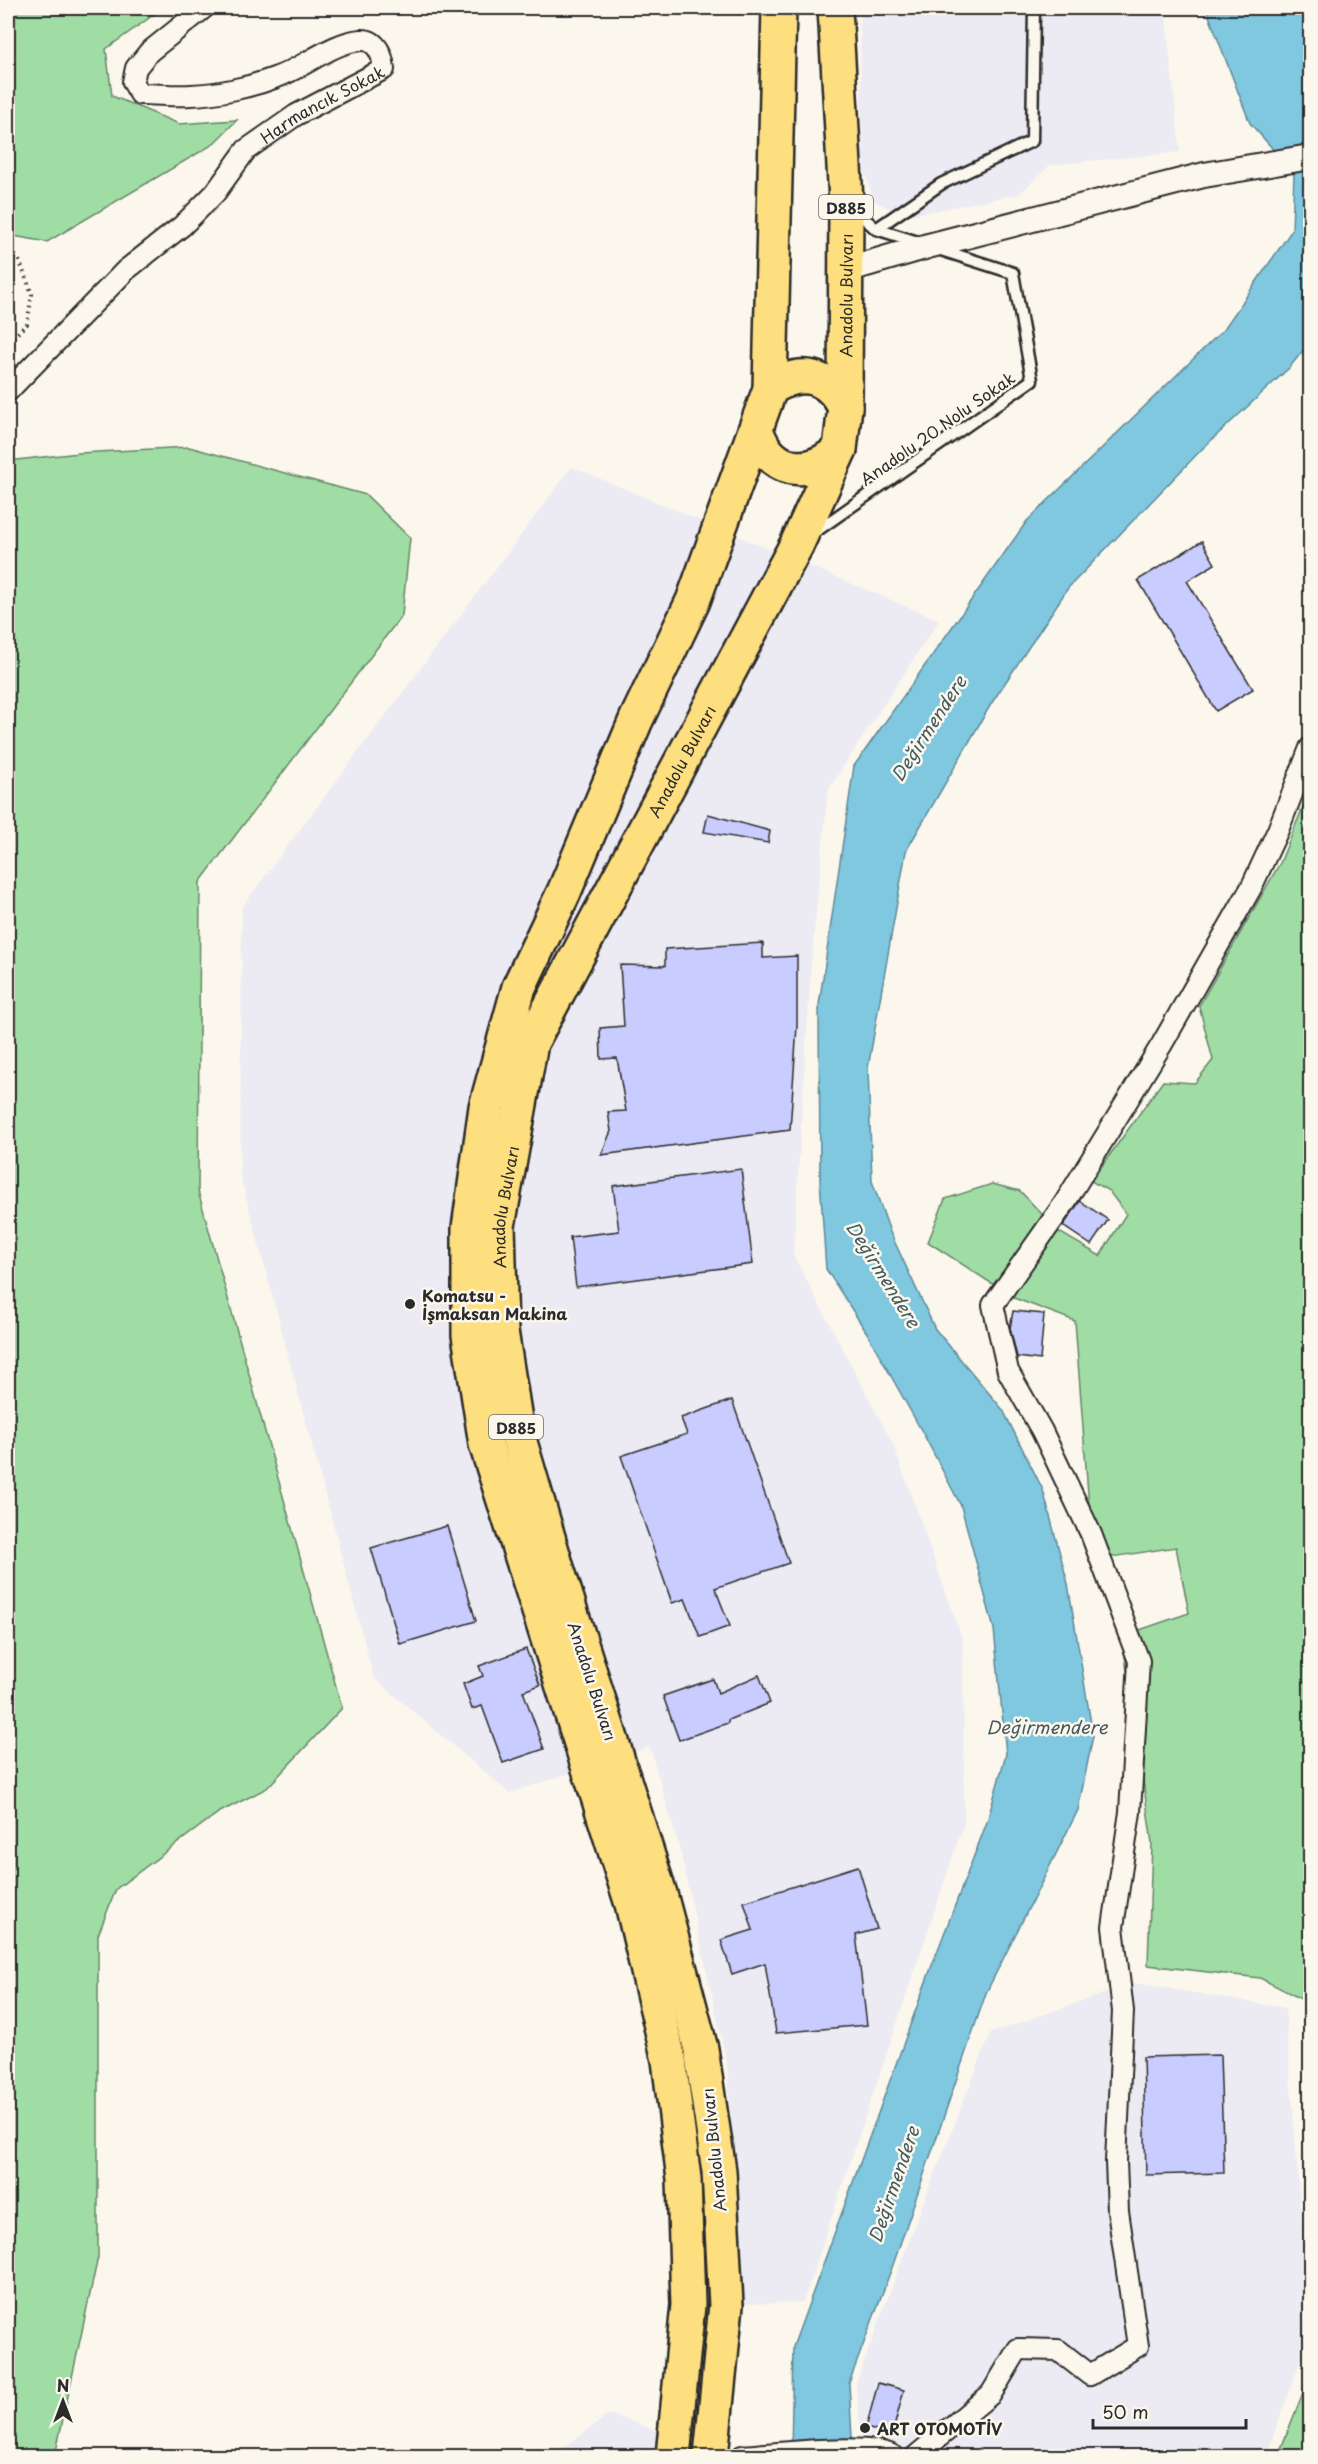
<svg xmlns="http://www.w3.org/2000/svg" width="1318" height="2464" font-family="'Playpen Sans',sans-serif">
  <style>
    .built { fill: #eceaf2 }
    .green { fill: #a0dda5; stroke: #668468; stroke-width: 1.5 }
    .water { fill: #80c8e0; stroke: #5e8998; stroke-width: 1.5 }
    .building { fill: #c8ccff; stroke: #2b2b2b; stroke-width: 1.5 }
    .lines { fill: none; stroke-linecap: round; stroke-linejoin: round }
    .service-casing { stroke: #2b2b2b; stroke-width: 15 }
    .minor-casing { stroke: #2b2b2b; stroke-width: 24 }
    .tertiary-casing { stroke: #2b2b2b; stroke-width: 28 }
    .trunk-casing { stroke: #2b2b2b; stroke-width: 38 }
    .path { stroke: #2b2b2b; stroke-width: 4; stroke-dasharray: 1.5 4.5; stroke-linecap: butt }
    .service { stroke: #fbf7ec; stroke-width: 10 }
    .minor { stroke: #fbf7ec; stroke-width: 20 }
    .tertiary { stroke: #fbf7ec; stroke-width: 24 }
    .trunk { stroke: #fedf80; stroke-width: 33 }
    .poi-dot { fill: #2b2b2b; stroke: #fbf7ec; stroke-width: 2 }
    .labels { text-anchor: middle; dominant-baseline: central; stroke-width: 5; stroke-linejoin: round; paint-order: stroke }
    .shield { fill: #fbf7ec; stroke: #696865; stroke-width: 1.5 }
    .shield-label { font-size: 15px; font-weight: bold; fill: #2b2b2b }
    .street-label { font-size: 16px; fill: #2b2b2b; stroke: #fbf7ec }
    .poi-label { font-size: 16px; font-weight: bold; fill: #2b2b2b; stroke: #fbf7ec; text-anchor: start }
    .water-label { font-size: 18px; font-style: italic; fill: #445a61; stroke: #fbf7ec }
  </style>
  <rect width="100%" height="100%" fill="#fbf7ec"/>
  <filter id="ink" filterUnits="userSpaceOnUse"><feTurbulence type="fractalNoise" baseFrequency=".0167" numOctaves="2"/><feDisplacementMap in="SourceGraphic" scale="12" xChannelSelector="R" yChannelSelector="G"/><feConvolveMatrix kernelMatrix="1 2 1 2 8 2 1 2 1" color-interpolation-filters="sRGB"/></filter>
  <g filter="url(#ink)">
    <!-- built -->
    <path class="built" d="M 860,8 L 1165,8 L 1180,152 L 1050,165 L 1019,194 L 906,216 L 874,201 L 862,163 Z
      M 572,467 L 939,620 L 828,790 L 811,965 L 793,1255 L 893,1444 L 963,1641 L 964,1823 L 803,2302 L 743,2304 L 727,2063 L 680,1850 L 650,1747 L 509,1793 L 374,1678 L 240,1174 L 242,907 Z
      M 1134,1983 L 1285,2008 L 1310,2334 L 1266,2456 L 863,2456 L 856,2384 L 922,2206 L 991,2033 Z
      M 610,2414 L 726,2456 L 552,2456 Z"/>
    <!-- green -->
    <path class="green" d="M 8,8 L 163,8 L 106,49 L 112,96 L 179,124 L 237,120 L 212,145 L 47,242 L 8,235 Z
      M 189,447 L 366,495 L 410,538 L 402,615 L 200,882 L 198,1191 L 342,1708 L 267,1788 L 218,1813 L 116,1889 L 98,1935 L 98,2257 L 55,2456 L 8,2456 L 8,461 L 79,453 Z
      M 1310,790 L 1310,2030 L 1309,2003 L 1260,1978 L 1148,1965 L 1152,1843 L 1122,1636 L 1189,1613 L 1176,1547 L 1093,1560 L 1075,1321 L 1014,1298 L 928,1242 L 945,1199 L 992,1184 L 1020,1191 L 1059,1232 L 1100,1256 L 1126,1214 L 1109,1191 L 1091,1181 L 1163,1081 L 1195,1083 L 1213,1060 L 1199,1006 L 1280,863 Z
      M 1310,2375 L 1310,2456 L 1278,2456 Z"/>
    <!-- water -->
    <path class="water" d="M 1206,8 L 1310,8 L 1310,342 L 1289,368 L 1203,448 L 1068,588 L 991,704 L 906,851 L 868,1068 L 872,1181 L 890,1232 L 935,1329 L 1003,1410 L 1043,1490 L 1068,1584 L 1093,1736 L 1078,1810 L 986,1993 L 894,2262 L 849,2383 L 853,2456 L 791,2456 L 793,2347 L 931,1968 L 987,1822 L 1006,1754 L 994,1629 L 961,1506 L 925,1437 L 867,1333 L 826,1269 L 820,1180 L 819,1005 L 854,766 L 1027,521 L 1224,329 L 1292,230 L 1294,173 L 1250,123 Z"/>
    <!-- building -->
    <path class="building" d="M 1202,541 L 1215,564 L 1187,581 L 1253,689 L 1216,711 L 1138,580 Z
      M 708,814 L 770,831 L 768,843 L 704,832 Z
      M 763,943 L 763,958 L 797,956 L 797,1026 L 790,1130 L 601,1155 L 611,1131 L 608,1112 L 626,1111 L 617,1058 L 601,1059 L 600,1028 L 624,1026 L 620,965 L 665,966 L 665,949 Z
      M 741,1169 L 753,1264 L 576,1287 L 570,1237 L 619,1231 L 613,1186 Z
      M 1080,1201 L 1108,1220 L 1091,1245 L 1063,1226 Z
      M 1013,1311 L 1044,1314 L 1040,1360 L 1017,1357 L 1010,1328 Z
      M 732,1400 L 789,1563 L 715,1588 L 730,1626 L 700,1637 L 685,1599 L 672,1603 L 621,1456 L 687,1434 L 681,1418 Z
      M 447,1526 L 476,1621 L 400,1644 L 371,1548 Z
      M 526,1649 L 540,1685 L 523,1691 L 544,1749 L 503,1763 L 482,1706 L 472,1709 L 463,1684 L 483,1676 L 479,1666 Z
      M 759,1675 L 770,1703 L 728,1720 L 728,1723 L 679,1740 L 663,1696 L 713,1679 L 718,1693 Z
      M 858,1866 L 877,1929 L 856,1935 L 867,2025 L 776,2033 L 765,1963 L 732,1974 L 721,1940 L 753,1930 L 744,1902 Z
      M 1220,2055 L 1224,2173 L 1146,2175 L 1143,2057 Z
      M 878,2383 L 904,2390 L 892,2435 L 866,2428 Z"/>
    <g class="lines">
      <defs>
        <path id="service" d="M 854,209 L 876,229 L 921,243
          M 876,229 L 941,184 L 1032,141 L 1034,8
          M 812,534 L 1032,380 L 1013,273 L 938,249"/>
        <g id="minor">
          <path id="s1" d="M 8,391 L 126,270 L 182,226 L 215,193 L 246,150 L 296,115 L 384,69 C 383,56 377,39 361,40 C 333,42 303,68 277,77 C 251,87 218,94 191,95 C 174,96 157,94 140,94 L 133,82 L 136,68 L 149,52 L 204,8"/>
          <path d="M 742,2456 C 769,2454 875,2442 893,2456"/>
          <path d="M 916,2456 L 991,2394 L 1018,2349 L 1058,2350 L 1090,2375 L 1138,2346 L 1118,2211 L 1116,2162 L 1123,2011 L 1113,1927 L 1130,1812 L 1139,1661 L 1091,1534 L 1042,1431 L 1008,1371 L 993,1305 L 1064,1204 L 1162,1044 L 1251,888 L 1278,830 L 1310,748"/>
        </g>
        <path id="tertiary" d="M 846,270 L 928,246 L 1204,175 L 1310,157"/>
        <g id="trunk">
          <path d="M 770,389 C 801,368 827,374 845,407"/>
          <path d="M 756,429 C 769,472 808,480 840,449"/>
          <path d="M 673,2456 L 688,2305 L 684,2179 L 669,2060 L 632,1904 L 486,1444 L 469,1335 L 469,1228 L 486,1107 L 519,987 L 564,892 L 636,720 L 693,601 L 770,389 L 779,8"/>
          <path id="s2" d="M 711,2456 L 726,2305 L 719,2171 L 701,2049 L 660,1894 L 557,1568 L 517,1432 L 501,1331 L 498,1226 L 531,1043 L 797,544 L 840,449 L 845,407 L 846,201 L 835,8"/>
        </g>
      </defs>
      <!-- service casing -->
      <use href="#service" class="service-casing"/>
      <!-- minor casing -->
      <use href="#minor" class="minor-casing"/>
      <!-- tertiary casing -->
      <use href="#tertiary" class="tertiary-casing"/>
      <!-- trunk casing -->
      <use href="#trunk" class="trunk-casing"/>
      <!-- path -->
      <path class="path" d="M 8,256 L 19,260 L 32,294 L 27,324 L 8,342"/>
      <!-- service -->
      <use href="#service" class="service"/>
      <!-- minor -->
      <use href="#minor" class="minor"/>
      <!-- tertiary -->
      <use href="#tertiary" class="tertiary"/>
      <!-- trunk -->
      <use href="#trunk" class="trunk"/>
    </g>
  </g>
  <!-- markers -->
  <g class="poi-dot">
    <circle cx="410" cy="1304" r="6"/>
    <circle cx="865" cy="2428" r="6"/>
  </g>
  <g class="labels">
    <!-- shield labels -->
    <g class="shield">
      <rect x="819" y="195" width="54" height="24" rx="4.5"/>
      <rect x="489" y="1415" width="54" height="24" rx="4.5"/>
    </g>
    <g class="shield-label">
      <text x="846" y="207">D885</text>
      <text x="516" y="1427">D885</text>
    </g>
    <!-- street labels -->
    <g class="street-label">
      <text stroke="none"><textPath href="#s1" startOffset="429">Harmancık Sokak</textPath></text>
      <text stroke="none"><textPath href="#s2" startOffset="2270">Anadolu Bulvarı</textPath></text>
      <text transform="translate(937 428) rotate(-35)">Anadolu 20 Nolu Sokak</text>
      <text stroke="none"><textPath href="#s2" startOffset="1766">Anadolu Bulvarı</textPath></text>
      <text stroke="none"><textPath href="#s2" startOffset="1280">Anadolu Bulvarı</textPath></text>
      <text transform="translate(593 1681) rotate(72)">Anadolu Bulvarı</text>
      <text transform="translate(713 2150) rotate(-96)">Anadolu Bulvarı</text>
    </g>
    <!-- poi labels -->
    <g class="poi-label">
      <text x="422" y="1295">Komatsu -<tspan x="422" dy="18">İşmaksan Makina</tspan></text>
      <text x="877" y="2428">ART OTOMOTİV</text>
    </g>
    <!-- water labels -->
    <g class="water-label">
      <text transform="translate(928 728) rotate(-57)">Değirmendere</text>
      <text transform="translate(884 1274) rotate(58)">Değirmendere</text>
      <text x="1047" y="1726">Değirmendere</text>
      <text transform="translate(893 2184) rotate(-71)">Değirmendere</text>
    </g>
  </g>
  <!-- margin -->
  <rect width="1318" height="2464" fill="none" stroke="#fbf7ec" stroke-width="30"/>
  <rect x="15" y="15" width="1288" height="2434" fill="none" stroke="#2b2b2b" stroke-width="2" filter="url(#ink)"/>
  <!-- north arrow -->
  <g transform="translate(63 2401)" stroke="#fbf7ec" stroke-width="4.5" paint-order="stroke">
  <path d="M0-4.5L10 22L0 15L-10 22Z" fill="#2b2b2b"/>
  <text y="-9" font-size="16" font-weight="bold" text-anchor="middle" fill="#2b2b2b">N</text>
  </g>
  <!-- scale -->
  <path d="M1093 2419v9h153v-9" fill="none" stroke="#2b2b2b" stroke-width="3"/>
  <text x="1102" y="2419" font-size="18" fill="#2b2b2b" stroke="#fbf7ec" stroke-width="4.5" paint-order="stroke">50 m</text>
</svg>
